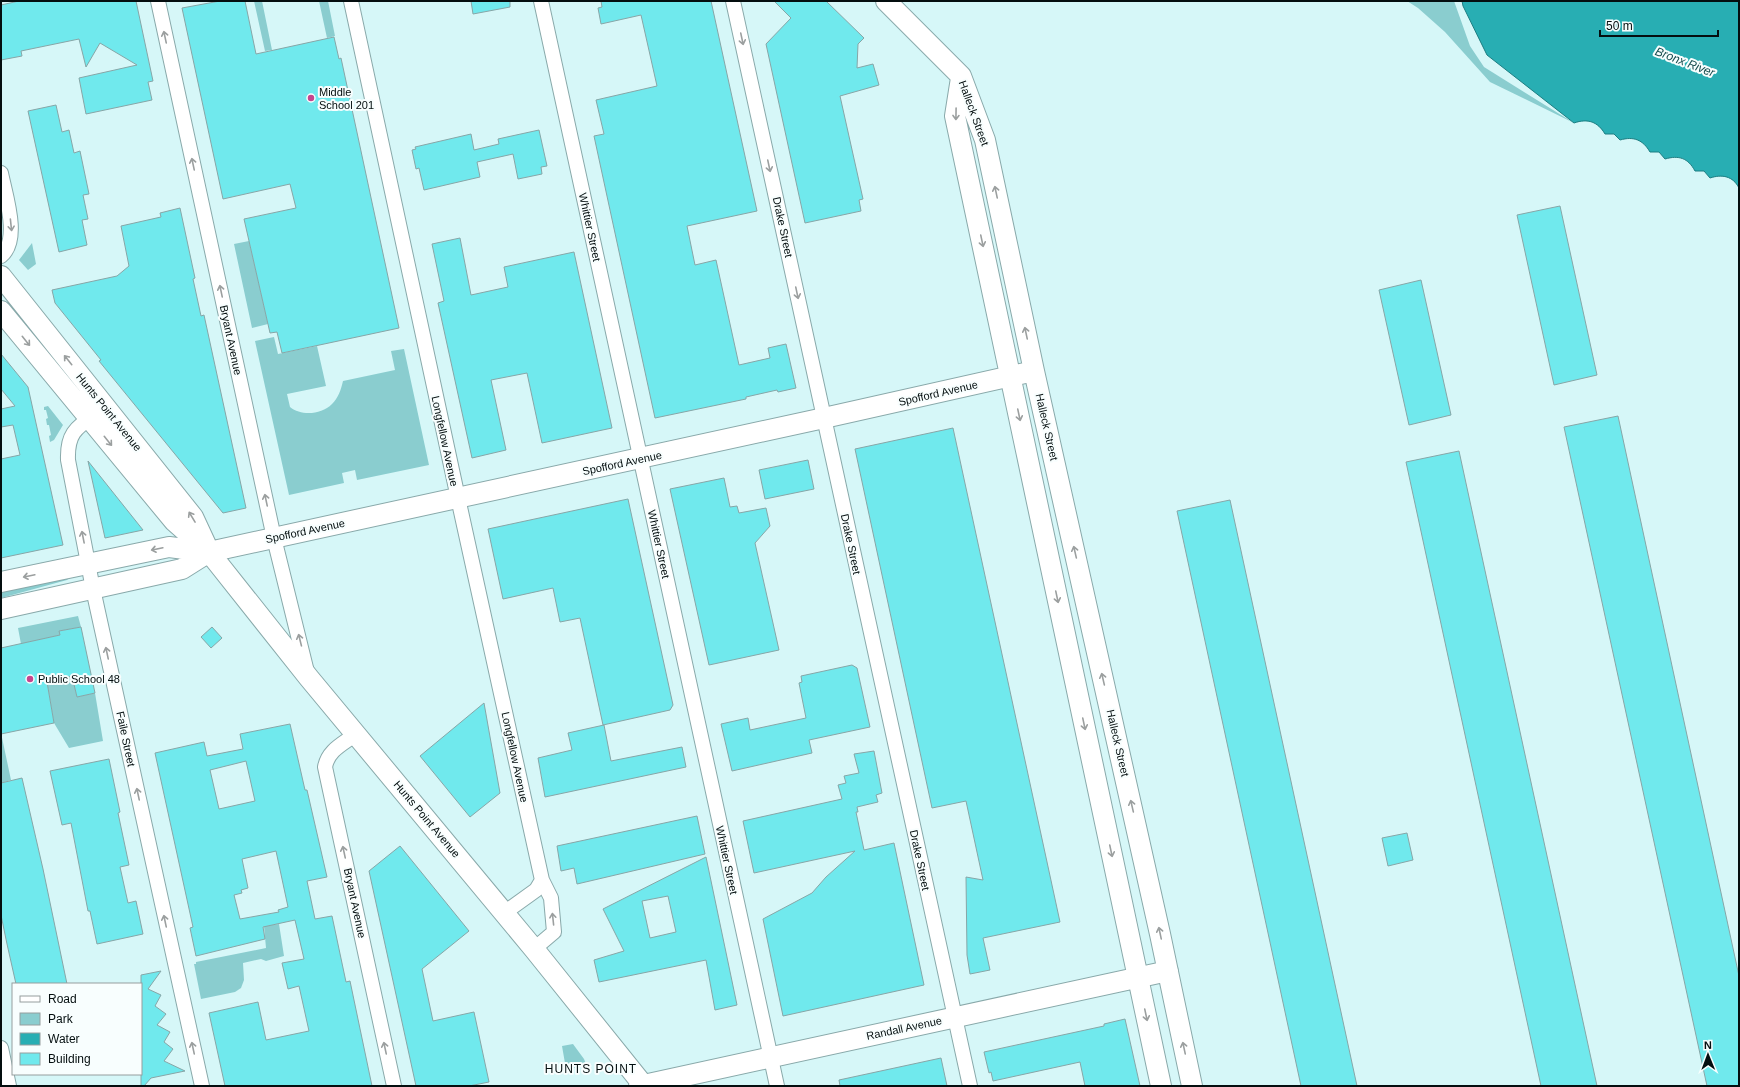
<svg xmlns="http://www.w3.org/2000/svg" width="1740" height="1087" font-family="Arial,sans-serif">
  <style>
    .green { fill: #8acdcf }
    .water { fill: #28aeb3; stroke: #1d7e82 }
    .building { fill: #70e9ed; stroke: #87a6a7; fill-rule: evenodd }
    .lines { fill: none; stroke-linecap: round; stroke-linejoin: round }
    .street-casing { stroke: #89a9aa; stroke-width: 16 }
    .secondary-casing { stroke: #89a9aa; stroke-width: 22 }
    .street { stroke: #fff; stroke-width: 14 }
    .secondary { stroke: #fff; stroke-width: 20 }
    .oneway { stroke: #9b9f9f }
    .poi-dot { fill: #c5448e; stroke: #f8fefe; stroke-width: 1.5 }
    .labels { text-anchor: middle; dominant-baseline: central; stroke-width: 4; stroke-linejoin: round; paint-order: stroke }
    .poi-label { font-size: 11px; fill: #040e0f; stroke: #f8fefe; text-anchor: start }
    .street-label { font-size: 11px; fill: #040e0f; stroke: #f8fefe }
    .water-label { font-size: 12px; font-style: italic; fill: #184e50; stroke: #f8fefe }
    .neighbourhood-label { font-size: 12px; letter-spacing: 1px; fill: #040e0f; stroke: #f8fefe }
  </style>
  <rect width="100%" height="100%" fill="#d6f7f8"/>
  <!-- green -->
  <path class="green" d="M 254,1 L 262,1 L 272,50 L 265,51 Z
    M 319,1 L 328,1 L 335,36 L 327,38 Z
    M 1407,1 L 1454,1 L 1470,46 L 1484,67 L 1574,123 L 1490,82 L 1445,32 L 1418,8 Z
    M 249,241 L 268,324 L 252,328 L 234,244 Z
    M 32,243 L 36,264 L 28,270 L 19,260 Z
    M 274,337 L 278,354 L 317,346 L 326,386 L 287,394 L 290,407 C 301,416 321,415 332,404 C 338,398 341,390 343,381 L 395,370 L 391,351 L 404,349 L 429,465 L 357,480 L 355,470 L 342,473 L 344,483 L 289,495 L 255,341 Z
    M 48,406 L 63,425 L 54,440 L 50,442 L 49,436 L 51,435 L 49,425 L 47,425 L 46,419 L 48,418 L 46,410 L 44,410 L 44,407 Z
    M 70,577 L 67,580 L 1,598 L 1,593 L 19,587 Z
    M 78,616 L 81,627 L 59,631 L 60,635 L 21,644 L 18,628 Z
    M 72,676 L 77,697 L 95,693 L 103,741 L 69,748 L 54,723 L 47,682 Z
    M 1,733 L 11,780 L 1,783 Z
    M 279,924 L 284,956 L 266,961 L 261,959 L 243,963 L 244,980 L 241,988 L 235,992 L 201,999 L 194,964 L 196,964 L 196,962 L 266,948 L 264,926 Z
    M 573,1044 L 584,1059 L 586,1064 L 585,1066 L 566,1069 L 562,1046 Z"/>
  <!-- water -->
  <path class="water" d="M 1462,1 L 1739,1 L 1739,188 C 1733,176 1722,174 1710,178 L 1704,171 L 1695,171 C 1688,158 1679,155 1665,159 L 1659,152 L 1650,152 C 1643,140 1634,136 1620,140 L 1614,134 L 1605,134 C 1598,122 1588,118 1574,123 L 1487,55 L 1463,6 Z"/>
  <!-- building -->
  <path class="building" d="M 19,1 L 136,1 L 153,81 L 148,82 L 152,100 L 86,114 L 79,78 L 137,65 L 100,43 L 86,67 L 79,39 L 21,51 L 22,56 L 1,60 L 1,5 Z
    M 220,1 L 245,1 L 256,54 L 334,37 L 339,59 L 341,58 L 399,328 L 282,353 L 277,332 L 270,333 L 244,219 L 296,208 L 290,184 L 223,199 L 182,8 Z
    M 471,1 L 510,1 L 510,7 L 473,14 Z
    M 601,1 L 711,1 L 757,211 L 687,226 L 695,265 L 716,260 L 739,365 L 770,358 L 768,348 L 786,344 L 796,388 L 778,392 L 777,390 L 746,397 L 746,399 L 655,418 L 594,136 L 604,134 L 596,100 L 657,86 L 641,15 L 601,24 L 598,8 L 602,7 Z
    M 774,1 L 826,1 L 864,38 L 858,44 L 857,68 L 873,64 L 879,85 L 840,96 L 863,199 L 859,200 L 861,211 L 805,223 L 766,44 L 791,18 Z
    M 56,105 L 62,132 L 69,130 L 74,153 L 80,151 L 89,194 L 83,195 L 88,219 L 82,220 L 87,245 L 59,252 L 28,111 Z
    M 539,130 L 547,166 L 541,167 L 542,174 L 518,179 L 513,154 L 477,162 L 480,177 L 424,190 L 419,168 L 416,169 L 412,150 L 416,149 L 415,147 L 471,134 L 474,150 L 499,144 L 498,139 Z
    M 1560,206 L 1597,375 L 1554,385 L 1517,215 Z
    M 180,208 L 195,278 L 193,279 L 201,316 L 204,315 L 246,508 L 223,513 L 99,361 L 101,360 L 55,303 L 52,290 L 117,276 L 129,266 L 121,226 L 161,217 L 160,213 Z
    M 460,238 L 471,295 L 508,287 L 504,267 L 574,252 L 612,428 L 542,443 L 527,373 L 491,380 L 506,450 L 472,458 L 438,303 L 444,301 L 432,244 Z
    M 1421,280 L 1451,415 L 1409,425 L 1379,290 Z
    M 1,354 L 28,387 L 63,545 L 1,558 L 1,459 L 20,455 L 13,425 L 1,427 L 1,409 L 15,406 L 1,389 Z
    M 1618,416 L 1739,976 L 1739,1086 L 1707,1086 L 1564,427 Z
    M 953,428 L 1060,922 L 983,938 L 990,970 L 970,974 L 967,955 L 966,877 L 983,880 L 966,801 L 932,808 L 855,449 Z
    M 1459,451 L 1597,1086 L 1541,1086 L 1406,462 Z
    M 808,460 L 814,489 L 765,499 L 759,470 Z
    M 88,461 L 143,530 L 105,538 Z
    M 724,478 L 730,507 L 737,506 L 739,513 L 766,508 L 770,526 L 755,543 L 779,650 L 709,665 L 670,489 Z
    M 628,499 L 673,705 L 670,710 L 603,725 L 580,618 L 560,622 L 553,588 L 503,599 L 488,529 Z
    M 1230,500 L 1357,1086 L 1301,1086 L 1177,511 Z
    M 81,627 L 95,693 L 77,697 L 72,676 L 47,682 L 54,723 L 1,734 L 1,648 L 60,635 L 59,631 Z
    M 212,627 L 222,638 L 211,648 L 201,637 Z
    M 852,665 L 857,668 L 870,727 L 809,740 L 812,753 L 732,771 L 721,724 L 748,718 L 750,730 L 806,718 L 799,683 L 802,682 L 801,676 Z
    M 484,703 L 500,793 L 470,817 L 420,756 Z
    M 290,724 L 305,790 L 307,790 L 327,877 L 307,881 L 315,919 L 332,916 L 346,982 L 350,981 L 372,1086 L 225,1086 L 209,1013 L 258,1002 L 266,1040 L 309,1031 L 299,986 L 288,989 L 282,963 L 304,959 L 295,920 L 263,927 L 265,939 L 196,956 L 190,928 L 193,927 L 155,753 L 204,742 L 207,756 L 243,749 L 240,734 ZM 246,761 L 255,801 L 219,809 L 210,770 ZM 276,851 L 288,907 L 278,910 L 279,912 L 240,919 L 234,895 L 242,893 L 241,890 L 248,888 L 242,859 Z
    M 604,725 L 611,761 L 682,747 L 686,767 L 545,797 L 538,758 L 572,750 L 568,733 Z
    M 874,751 L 882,793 L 876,795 L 878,802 L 857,807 L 858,812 L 856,812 L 864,850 L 894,843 L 924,985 L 783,1016 L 763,919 L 812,893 L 826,877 L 855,851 L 754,873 L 743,821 L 842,799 L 838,785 L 846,783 L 844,776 L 859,773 L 854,754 Z
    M 109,759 L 120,812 L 118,813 L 129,865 L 120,867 L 128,903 L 136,901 L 143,934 L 97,944 L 90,911 L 88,911 L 71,823 L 62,825 L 50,771 Z
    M 22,778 L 43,869 L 67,984 L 16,984 L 7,944 L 1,915 L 1,783 Z
    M 697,816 L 705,854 L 577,884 L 574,868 L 561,871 L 557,846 Z
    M 1407,833 L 1413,860 L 1388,866 L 1382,838 Z
    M 400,846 L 469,931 L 422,969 L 433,1021 L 474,1012 L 489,1082 L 469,1086 L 416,1086 L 369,871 Z
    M 706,857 L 737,1005 L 715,1010 L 706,960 L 599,982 L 594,960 L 624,951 L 603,909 ZM 668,896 L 676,932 L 650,938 L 642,901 Z
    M 161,971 L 148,989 L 161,995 L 155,1006 L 166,1014 L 157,1025 L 170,1032 L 164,1042 L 173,1049 L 164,1061 L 185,1071 L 151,1078 L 144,1086 L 141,1086 L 141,975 Z
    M 1125,1019 L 1140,1086 L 1085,1086 L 1080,1062 L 993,1081 L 991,1072 L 989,1073 L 984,1052 L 1104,1026 L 1104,1024 Z
    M 941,1058 L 947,1086 L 840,1086 L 839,1080 Z"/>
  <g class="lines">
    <defs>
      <path id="street" d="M 158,1 L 274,538 L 307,672
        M 351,1 L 458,498 L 542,880 L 551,898 L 554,932 L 534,949
        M 541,1 L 777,1086
        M 733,1 L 970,1086
        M 1,173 C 5,194 21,240 1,256
        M 97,413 C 76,428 67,433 68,460 L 93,589 L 202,1086
        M 356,734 C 343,744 328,750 325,767 L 394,1086
        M 504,913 L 536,890 L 542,880
        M 1,1048 L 9,1086"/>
      <path id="secondary" d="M 886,1 L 961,76 L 985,140 L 1034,371 L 1160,934 L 1192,1086
        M 961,78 L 955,116 L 1161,1086
        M 1,276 L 193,517 L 206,545
        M 1,311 L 174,521 L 209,552 L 309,678 L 534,949 L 644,1086
        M 1,582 L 169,547 L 209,552 L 824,418 L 1034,371
        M 1,609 L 182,569 L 209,552
        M 639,1086 L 1168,971"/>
    </defs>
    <!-- street casing -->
    <use href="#street" class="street-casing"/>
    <!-- secondary casing -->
    <use href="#secondary" class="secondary-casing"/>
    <!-- street -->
    <use href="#street" class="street"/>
    <!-- secondary -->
    <use href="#secondary" class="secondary"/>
  </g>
  <!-- one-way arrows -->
  <defs><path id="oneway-shaft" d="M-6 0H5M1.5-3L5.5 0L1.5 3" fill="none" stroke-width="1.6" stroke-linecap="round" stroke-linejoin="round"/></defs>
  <g class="oneway">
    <use href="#oneway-shaft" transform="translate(165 37) rotate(-102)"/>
    <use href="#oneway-shaft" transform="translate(742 39) rotate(78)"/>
    <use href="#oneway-shaft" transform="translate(956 114) rotate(91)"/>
    <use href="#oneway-shaft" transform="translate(193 164) rotate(-102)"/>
    <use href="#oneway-shaft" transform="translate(769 166) rotate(78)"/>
    <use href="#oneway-shaft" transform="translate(996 192) rotate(-102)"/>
    <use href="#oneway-shaft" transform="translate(11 225) rotate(84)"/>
    <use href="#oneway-shaft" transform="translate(982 241) rotate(78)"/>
    <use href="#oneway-shaft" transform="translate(221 291) rotate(-102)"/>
    <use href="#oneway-shaft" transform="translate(797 293) rotate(78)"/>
    <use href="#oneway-shaft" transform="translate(1026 333) rotate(-102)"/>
    <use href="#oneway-shaft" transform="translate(26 341) rotate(51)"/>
    <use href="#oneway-shaft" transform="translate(68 360) rotate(-129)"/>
    <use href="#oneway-shaft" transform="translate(1019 415) rotate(78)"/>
    <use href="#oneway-shaft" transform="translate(108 441) rotate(51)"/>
    <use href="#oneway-shaft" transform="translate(266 500) rotate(-102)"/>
    <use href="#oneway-shaft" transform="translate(192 517) rotate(-121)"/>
    <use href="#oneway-shaft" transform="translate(83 537) rotate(-101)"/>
    <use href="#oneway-shaft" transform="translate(157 549) rotate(168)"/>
    <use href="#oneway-shaft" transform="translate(1075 552) rotate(-103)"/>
    <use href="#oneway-shaft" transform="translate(29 576) rotate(168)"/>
    <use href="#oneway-shaft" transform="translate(1057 597) rotate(78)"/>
    <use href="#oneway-shaft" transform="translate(300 640) rotate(-104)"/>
    <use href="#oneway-shaft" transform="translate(107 653) rotate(-102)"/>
    <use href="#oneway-shaft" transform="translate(1103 679) rotate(-103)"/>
    <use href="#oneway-shaft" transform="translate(1084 724) rotate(78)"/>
    <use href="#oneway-shaft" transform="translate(138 794) rotate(-102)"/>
    <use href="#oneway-shaft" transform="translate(1132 806) rotate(-103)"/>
    <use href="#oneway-shaft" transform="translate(1111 851) rotate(78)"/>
    <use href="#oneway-shaft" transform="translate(344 852) rotate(-102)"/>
    <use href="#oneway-shaft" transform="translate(553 919) rotate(-96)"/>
    <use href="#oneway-shaft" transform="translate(165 921) rotate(-102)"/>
    <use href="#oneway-shaft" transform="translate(1160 933) rotate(-102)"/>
    <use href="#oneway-shaft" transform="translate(1146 1015) rotate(78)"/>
    <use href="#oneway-shaft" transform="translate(193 1048) rotate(-102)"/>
    <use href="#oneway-shaft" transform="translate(385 1048) rotate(-102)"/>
    <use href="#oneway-shaft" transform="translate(1184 1048) rotate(-102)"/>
  </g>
  <!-- markers -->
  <g class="poi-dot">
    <circle cx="311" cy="98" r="4"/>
    <circle cx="30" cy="679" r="4"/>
  </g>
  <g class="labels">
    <!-- poi labels -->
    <g class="poi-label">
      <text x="319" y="92">Middle<tspan x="319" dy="13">School 201</tspan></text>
      <text x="38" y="679">Public School 48</text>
    </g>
    <!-- street labels -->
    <g class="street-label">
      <text transform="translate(974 113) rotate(70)">Halleck Street</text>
      <text transform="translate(590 227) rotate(78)">Whittier Street</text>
      <text transform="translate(783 227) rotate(78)">Drake Street</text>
      <text transform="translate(231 340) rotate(78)">Bryant Avenue</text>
      <text transform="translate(938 393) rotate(-13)">Spofford Avenue</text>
      <text transform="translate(109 412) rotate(51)">Hunts Point Avenue</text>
      <text transform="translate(1047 427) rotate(77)">Halleck Street</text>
      <text transform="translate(445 441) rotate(78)">Longfellow Avenue</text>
      <text transform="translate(622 463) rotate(-12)">Spofford Avenue</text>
      <text transform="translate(305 531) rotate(-12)">Spofford Avenue</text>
      <text transform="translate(659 544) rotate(78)">Whittier Street</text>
      <text transform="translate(851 544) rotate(78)">Drake Street</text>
      <text transform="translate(126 739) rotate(78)">Faile Street</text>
      <text transform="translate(1118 743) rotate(77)">Halleck Street</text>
      <text transform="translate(515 757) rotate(78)">Longfellow Avenue</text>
      <text transform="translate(427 819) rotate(50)">Hunts Point Avenue</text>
      <text transform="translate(727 860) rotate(78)">Whittier Street</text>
      <text transform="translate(920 860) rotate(78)">Drake Street</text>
      <text transform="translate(355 903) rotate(78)">Bryant Avenue</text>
      <text transform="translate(904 1028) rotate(-12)">Randall Avenue</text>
    </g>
    <!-- water labels -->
    <g class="water-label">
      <text transform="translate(1685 62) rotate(21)">Bronx River</text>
    </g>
    <!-- neighbourhood labels -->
    <g class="neighbourhood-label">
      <text x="591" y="1069">HUNTS POINT</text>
    </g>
  </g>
  <!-- border -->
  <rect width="1740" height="1087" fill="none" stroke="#040e0f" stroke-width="4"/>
  <!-- legend -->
  <rect x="12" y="983" width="130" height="92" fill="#f8fefe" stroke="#969e9e"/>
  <rect x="20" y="996" width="20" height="6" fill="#ffffff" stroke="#969e9e"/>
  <text x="48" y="1003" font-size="12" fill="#040e0f">Road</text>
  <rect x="20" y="1013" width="20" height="12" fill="#8acdcf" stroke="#969e9e"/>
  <text x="48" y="1023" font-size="12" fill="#040e0f">Park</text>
  <rect x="20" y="1033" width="20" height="12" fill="#28aeb3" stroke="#969e9e"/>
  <text x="48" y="1043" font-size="12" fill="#040e0f">Water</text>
  <rect x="20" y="1053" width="20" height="12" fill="#70e9ed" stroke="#969e9e"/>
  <text x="48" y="1063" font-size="12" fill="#040e0f">Building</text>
  <!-- north arrow -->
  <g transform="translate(1708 1055) rotate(359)" stroke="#f8fefe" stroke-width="3" paint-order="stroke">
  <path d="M0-3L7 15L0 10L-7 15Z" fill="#040e0f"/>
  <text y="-6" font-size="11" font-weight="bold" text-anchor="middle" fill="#040e0f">N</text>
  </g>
  <!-- scale -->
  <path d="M1600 30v6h118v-6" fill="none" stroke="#040e0f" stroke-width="2"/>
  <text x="1606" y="30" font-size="12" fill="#040e0f" stroke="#f8fefe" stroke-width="3" paint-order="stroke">50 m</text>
</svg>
